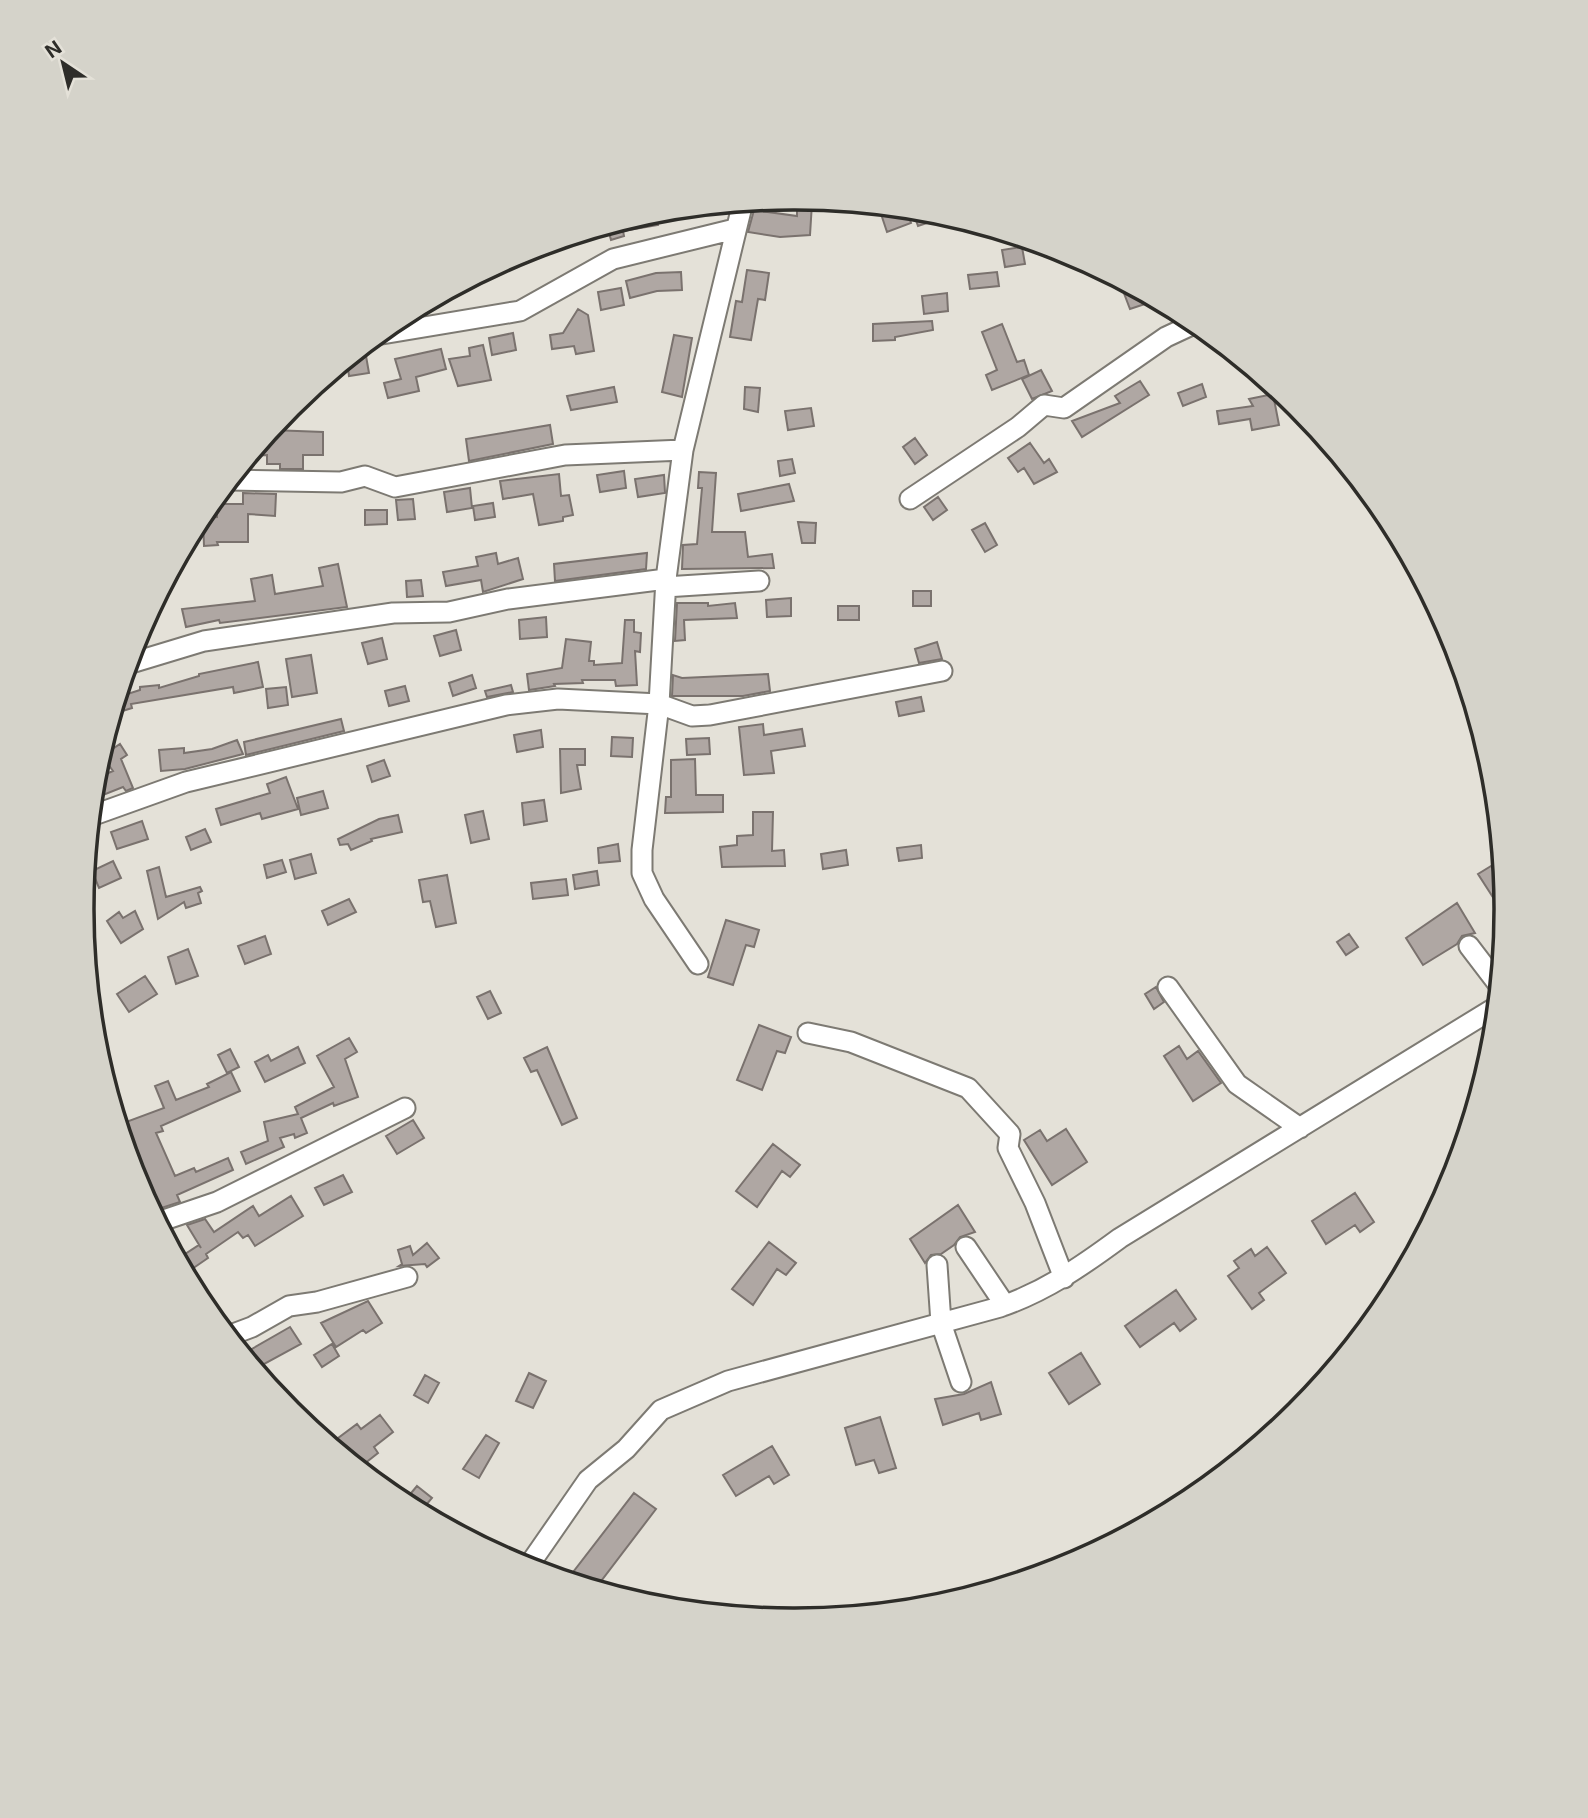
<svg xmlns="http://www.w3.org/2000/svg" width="1588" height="1818" font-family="Inter,sans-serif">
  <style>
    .building { fill: #afa7a3; stroke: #7a726e; stroke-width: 2 }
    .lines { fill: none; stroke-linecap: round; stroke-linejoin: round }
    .minor-casing { stroke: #7d7a73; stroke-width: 23 }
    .minor { stroke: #fff; stroke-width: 19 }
    .rim { fill: none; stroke: #2e2d29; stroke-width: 3.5 }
  </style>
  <rect width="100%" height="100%" fill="#e4e1d8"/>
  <!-- building -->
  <path class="building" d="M 797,202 L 812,203 L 810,235 L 780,237 L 748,232 L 754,210 L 797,216 Z
    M 892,207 L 906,208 L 911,223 L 887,232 L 880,211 Z
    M 912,209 L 933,211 L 948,216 L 918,226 Z
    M 656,211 L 658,225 L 623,231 L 624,236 L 611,240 L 607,225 Z
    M 1022,247 L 1025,264 L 1005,267 L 1002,250 Z
    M 747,270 L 769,273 L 765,300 L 758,299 L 751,340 L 730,337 L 736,301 L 742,302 Z
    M 681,272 L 682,290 L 657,291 L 630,298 L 626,281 L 656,273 Z
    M 997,272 L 999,286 L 970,289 L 968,275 Z
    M 1119,280 L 1157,300 L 1130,309 Z
    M 621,288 L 624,305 L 601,310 L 598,292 Z
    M 947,293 L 948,311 L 924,314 L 922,296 Z
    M 578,309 L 588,315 L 594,351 L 576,354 L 574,346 L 552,349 L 550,335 L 563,333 Z
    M 932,321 L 933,330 L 895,337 L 895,340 L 873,341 L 873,324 Z
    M 1002,324 L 1017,362 L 1024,360 L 1029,375 L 992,390 L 986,375 L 997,370 L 982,332 Z
    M 513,333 L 516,350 L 492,355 L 489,338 Z
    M 674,335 L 692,338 L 682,397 L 662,392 Z
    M 483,345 L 491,380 L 458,386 L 449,359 L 470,356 L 469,348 Z
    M 441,349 L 446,369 L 416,377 L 419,391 L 388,398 L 384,383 L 401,379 L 395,359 Z
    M 366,356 L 369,373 L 349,376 L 347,360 Z
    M 1041,370 L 1052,391 L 1032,399 L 1022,379 Z
    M 1140,381 L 1149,395 L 1082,437 L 1072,421 L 1120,403 L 1115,396 Z
    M 1202,384 L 1206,397 L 1183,406 L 1178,393 Z
    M 614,387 L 617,402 L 571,410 L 567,396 Z
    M 745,387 L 760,388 L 758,412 L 744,409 Z
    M 1273,394 L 1279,425 L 1252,430 L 1250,419 L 1219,424 L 1217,411 L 1253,406 L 1249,399 Z
    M 811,408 L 814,426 L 788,430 L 785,411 Z
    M 550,425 L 553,444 L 469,461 L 466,439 Z
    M 271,430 L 323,432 L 323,455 L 303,455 L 303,469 L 280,469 L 280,464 L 267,464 L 267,455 L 249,456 Z
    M 915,438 L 927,455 L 915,464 L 903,447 Z
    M 1030,443 L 1044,463 L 1049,459 L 1057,472 L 1034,484 L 1024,468 L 1018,472 L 1008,458 Z
    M 792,459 L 795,473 L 780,476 L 778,461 Z
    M 624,471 L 626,488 L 600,492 L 597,475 Z
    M 699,472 L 716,473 L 712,532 L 745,532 L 748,557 L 772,554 L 774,568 L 682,569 L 683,545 L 697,544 L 702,488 L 698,488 Z
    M 559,474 L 561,496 L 569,495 L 573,515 L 563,517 L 563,521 L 539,525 L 533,494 L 503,499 L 500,481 Z
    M 664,475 L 665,493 L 638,497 L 635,479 Z
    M 789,484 L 794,501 L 741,511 L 738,494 Z
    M 470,488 L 472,508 L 447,512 L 444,492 Z
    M 243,493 L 276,494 L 275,516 L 248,514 L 248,542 L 217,542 L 218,545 L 204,546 L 203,518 L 217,517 L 217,504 L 243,504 Z
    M 938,497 L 947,510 L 933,520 L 924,507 Z
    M 413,499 L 415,519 L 398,520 L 396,500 Z
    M 493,503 L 495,517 L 475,520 L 473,506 Z
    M 365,510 L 387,510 L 387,524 L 365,525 Z
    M 798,522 L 816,523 L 815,543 L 802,543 Z
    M 985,523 L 997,545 L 985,552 L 972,530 Z
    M 496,553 L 498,564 L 518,558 L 523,579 L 483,592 L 481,580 L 446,586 L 443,572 L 478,566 L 476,557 Z
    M 647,553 L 646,569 L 555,581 L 554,564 Z
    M 338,564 L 347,607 L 220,623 L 219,620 L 186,627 L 182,609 L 255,601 L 251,579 L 272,575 L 275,594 L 323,586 L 319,568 Z
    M 421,580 L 423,596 L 407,597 L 406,581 Z
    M 913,591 L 931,591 L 931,606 L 913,606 Z
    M 791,598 L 791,616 L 767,617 L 766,600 Z
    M 677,603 L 708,603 L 708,606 L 735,603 L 737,618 L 684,620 L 685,640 L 675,641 Z
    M 838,606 L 859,606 L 859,620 L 838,620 Z
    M 546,617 L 547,637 L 520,639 L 519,620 Z
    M 625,620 L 634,620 L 634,632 L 641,633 L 640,652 L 635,651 L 637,685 L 616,686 L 615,680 L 582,680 L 583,683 L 554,684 L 555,686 L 529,690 L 527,674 L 562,668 L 566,639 L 591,642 L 589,661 L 594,661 L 594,665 L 622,663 Z
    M 456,630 L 461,650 L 440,656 L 434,636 Z
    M 382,638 L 387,659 L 368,664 L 362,643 Z
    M 937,642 L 942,659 L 919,663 L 915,649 Z
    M 311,655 L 317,693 L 292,697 L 286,659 Z
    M 258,662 L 263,687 L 234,693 L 233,687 L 131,704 L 132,708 L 113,714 L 118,697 L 140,690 L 140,687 L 159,685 L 159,688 L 199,676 L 199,674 Z
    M 768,674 L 770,691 L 743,696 L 672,696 L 673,675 L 682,678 Z
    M 472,675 L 476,688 L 453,696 L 449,683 Z
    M 511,685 L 513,692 L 487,697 L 485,691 Z
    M 405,686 L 409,701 L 389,706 L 385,691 Z
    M 286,687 L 288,705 L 268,708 L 266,689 Z
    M 921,697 L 924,711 L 899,716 L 896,702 Z
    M 341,719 L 344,731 L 246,755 L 244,742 Z
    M 763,724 L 764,735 L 802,729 L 805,746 L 771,751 L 774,773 L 744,775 L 739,727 Z
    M 541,730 L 543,747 L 517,752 L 514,735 Z
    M 612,737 L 633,738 L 632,757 L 611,756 Z
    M 709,738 L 710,754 L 687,755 L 686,739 Z
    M 237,740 L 243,754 L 185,769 L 161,771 L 159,750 L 184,748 L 184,753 L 212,749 Z
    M 120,744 L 127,755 L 121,759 L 133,788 L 126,791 L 123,787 L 93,799 L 95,783 L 101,781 L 99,777 L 113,771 L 102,756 Z
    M 560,749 L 585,749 L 585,765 L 577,765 L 581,789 L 561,793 Z
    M 695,759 L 696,795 L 723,795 L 723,812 L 665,813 L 666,797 L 671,797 L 671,760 Z
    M 384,760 L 390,776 L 372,782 L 367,766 Z
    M 286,777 L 298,809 L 262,819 L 260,813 L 221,825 L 216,809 L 270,793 L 267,784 Z
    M 323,791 L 328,808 L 301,815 L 297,798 Z
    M 544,800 L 547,821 L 524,825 L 522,803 Z
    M 483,811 L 489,839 L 471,843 L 465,815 Z
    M 753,812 L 773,812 L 772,851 L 784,850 L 785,866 L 722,867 L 720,847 L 737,845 L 737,836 L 753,835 Z
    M 398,815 L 402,832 L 371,839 L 372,841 L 351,850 L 348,844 L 340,845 L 338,839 L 379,819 Z
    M 142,821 L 148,839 L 117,849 L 111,832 Z
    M 205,829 L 211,842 L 191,850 L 186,837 Z
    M 618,844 L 620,861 L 599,863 L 598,848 Z
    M 921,845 L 922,858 L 899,861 L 897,848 Z
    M 846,850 L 848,865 L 823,869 L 821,854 Z
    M 311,854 L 316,873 L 295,879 L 290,860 Z
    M 282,860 L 286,872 L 267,878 L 264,865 Z
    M 1501,860 L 1506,909 L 1505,916 L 1478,874 Z
    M 113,861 L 121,878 L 99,888 L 92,871 Z
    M 159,867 L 166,897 L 200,887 L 202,891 L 198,893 L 201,903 L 186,908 L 184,902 L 158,919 L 147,871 Z
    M 597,871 L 599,885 L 575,889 L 573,875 Z
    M 447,875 L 456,923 L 436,927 L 430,901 L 423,902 L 419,880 Z
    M 566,879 L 568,895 L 533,899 L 531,883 Z
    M 349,899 L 356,912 L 328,925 L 322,911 Z
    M 1457,903 L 1475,933 L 1462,936 L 1457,944 L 1423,965 L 1406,938 Z
    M 135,911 L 143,929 L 121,943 L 107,921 L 119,912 L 123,918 Z
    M 726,920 L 759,930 L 754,947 L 746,945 L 733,985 L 708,977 Z
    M 1349,934 L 1358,947 L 1346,955 L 1337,942 Z
    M 265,936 L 271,954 L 245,964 L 238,946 Z
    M 188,949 L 198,976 L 176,984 L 168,957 Z
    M 145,976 L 157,994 L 129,1012 L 117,994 Z
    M 1156,987 L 1164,1002 L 1154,1009 L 1145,994 Z
    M 490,991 L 501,1013 L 488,1019 L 477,997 Z
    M 759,1025 L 791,1037 L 785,1053 L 777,1051 L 762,1090 L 737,1080 Z
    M 349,1038 L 357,1052 L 345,1059 L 358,1097 L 334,1106 L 333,1103 L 301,1118 L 307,1133 L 295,1138 L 294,1134 L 280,1138 L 284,1147 L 246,1164 L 241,1152 L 268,1141 L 264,1122 L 298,1114 L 295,1107 L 334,1087 L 317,1056 Z
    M 1179,1046 L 1187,1059 L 1198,1051 L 1221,1083 L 1193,1101 L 1164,1056 Z
    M 298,1047 L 305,1063 L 265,1082 L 255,1062 L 268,1055 L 271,1061 Z
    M 547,1047 L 577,1118 L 562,1125 L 537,1070 L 531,1072 L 524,1058 Z
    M 230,1049 L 239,1067 L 227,1073 L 218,1055 Z
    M 231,1072 L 240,1091 L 161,1126 L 163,1131 L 156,1133 L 175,1176 L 194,1168 L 196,1172 L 228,1158 L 233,1170 L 177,1195 L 180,1202 L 152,1211 L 144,1196 L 150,1194 L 136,1163 L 141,1161 L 126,1122 L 164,1108 L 155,1086 L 168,1081 L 176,1100 L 209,1087 L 207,1084 Z
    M 413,1120 L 424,1138 L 397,1154 L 386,1136 Z
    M 1066,1129 L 1087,1162 L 1052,1185 L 1024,1140 L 1040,1130 L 1047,1141 Z
    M 773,1144 L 800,1165 L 790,1177 L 782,1171 L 757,1207 L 736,1191 Z
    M 343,1175 L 352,1192 L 324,1205 L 315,1188 Z
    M 1355,1193 L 1374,1222 L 1360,1232 L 1355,1225 L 1326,1244 L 1312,1221 Z
    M 291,1196 L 303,1216 L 255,1246 L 248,1235 L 243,1238 L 238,1232 L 206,1254 L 208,1258 L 189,1271 L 179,1258 L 199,1245 L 201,1248 L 187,1225 L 205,1219 L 214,1232 L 253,1206 L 259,1216 Z
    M 958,1205 L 975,1232 L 960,1237 L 954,1245 L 941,1254 L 931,1255 L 925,1263 L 910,1239 Z
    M 769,1242 L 796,1263 L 786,1275 L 777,1269 L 753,1305 L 732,1289 Z
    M 427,1243 L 439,1258 L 427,1267 L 425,1264 L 399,1266 L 402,1264 L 398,1250 L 410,1246 L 413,1255 Z
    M 1267,1247 L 1286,1273 L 1259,1293 L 1264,1300 L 1252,1309 L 1228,1276 L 1239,1268 L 1234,1261 L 1251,1249 L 1255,1256 Z
    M 1176,1290 L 1196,1319 L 1180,1331 L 1174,1323 L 1140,1347 L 1125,1326 Z
    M 368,1301 L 382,1323 L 366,1333 L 363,1330 L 336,1347 L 321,1323 Z
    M 290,1327 L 301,1344 L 255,1369 L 243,1354 Z
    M 332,1344 L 339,1356 L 322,1367 L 314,1355 Z
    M 1081,1353 L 1100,1384 L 1069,1404 L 1049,1373 Z
    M 529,1373 L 546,1381 L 533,1408 L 516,1401 Z
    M 425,1375 L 439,1383 L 428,1403 L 414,1395 Z
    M 991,1382 L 1001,1414 L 981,1420 L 979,1413 L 943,1425 L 935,1399 L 964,1394 Z
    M 380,1415 L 393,1432 L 374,1447 L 378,1453 L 359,1468 L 330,1444 L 357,1424 L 361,1429 Z
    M 880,1417 L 896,1468 L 879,1473 L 874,1460 L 856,1465 L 845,1428 Z
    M 486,1435 L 499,1443 L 479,1478 L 463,1469 Z
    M 772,1446 L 789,1475 L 774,1484 L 769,1476 L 736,1496 L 723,1475 Z
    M 417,1486 L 432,1498 L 421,1511 L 406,1499 Z
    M 634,1493 L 656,1509 L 595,1589 L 567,1580 Z"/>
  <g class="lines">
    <defs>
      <path id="minor" d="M 376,335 L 520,311 L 613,259 L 735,229
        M 229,480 L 341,482 L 365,476 L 395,487 L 565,455 L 683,450
        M 910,499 L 1018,427 L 1044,405 L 1064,408 L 1166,337 L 1196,323
        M 665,587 L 759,581
        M 128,664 L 204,641 L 393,613 L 449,612 L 508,599 L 666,579
        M 91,816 L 186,782 L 506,705 L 558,699 L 659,704 L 692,716 L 710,715 L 942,671
        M 1469,946 L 1498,984
        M 698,964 L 654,899 L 642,873 L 642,850 L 659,704 L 666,579 L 683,450 L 743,202
        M 1168,987 L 1237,1084 L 1300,1128
        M 808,1033 L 851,1042 L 968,1088 L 1010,1134 L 1008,1148 L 1035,1203 L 1064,1278
        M 158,1222 L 217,1202 L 405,1108
        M 966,1247 L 1005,1305
        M 937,1265 L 941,1323 L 961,1382
        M 228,1336 L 252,1327 L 289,1306 L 317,1302 L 407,1277
        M 527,1568 L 588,1480 L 626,1449 L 661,1410 L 728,1381 L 1000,1307 C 1046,1291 1082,1266 1120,1238 L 1496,1007"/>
    </defs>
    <!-- minor casing -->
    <use href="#minor" class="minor-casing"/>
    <!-- minor -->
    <use href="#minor" class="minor"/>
  </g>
  <!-- crop -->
  <path d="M0 0H1588V1818H0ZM793 210H795A699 699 0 0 1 1494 909V909A699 699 0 0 1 795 1608H793A699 699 0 0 1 94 909V909A699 699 0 0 1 793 210Z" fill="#d5d3ca" fill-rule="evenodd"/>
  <path class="rim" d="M793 210H795A699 699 0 0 1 1494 909V909A699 699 0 0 1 795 1608H793A699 699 0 0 1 94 909V909A699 699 0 0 1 793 210Z"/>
  <!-- north arrow -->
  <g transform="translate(63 63) rotate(325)" stroke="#e4e1d8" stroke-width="5" paint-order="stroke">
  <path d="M0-5L12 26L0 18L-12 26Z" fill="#2e2d29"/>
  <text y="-10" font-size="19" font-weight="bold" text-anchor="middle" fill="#2e2d29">N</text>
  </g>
</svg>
